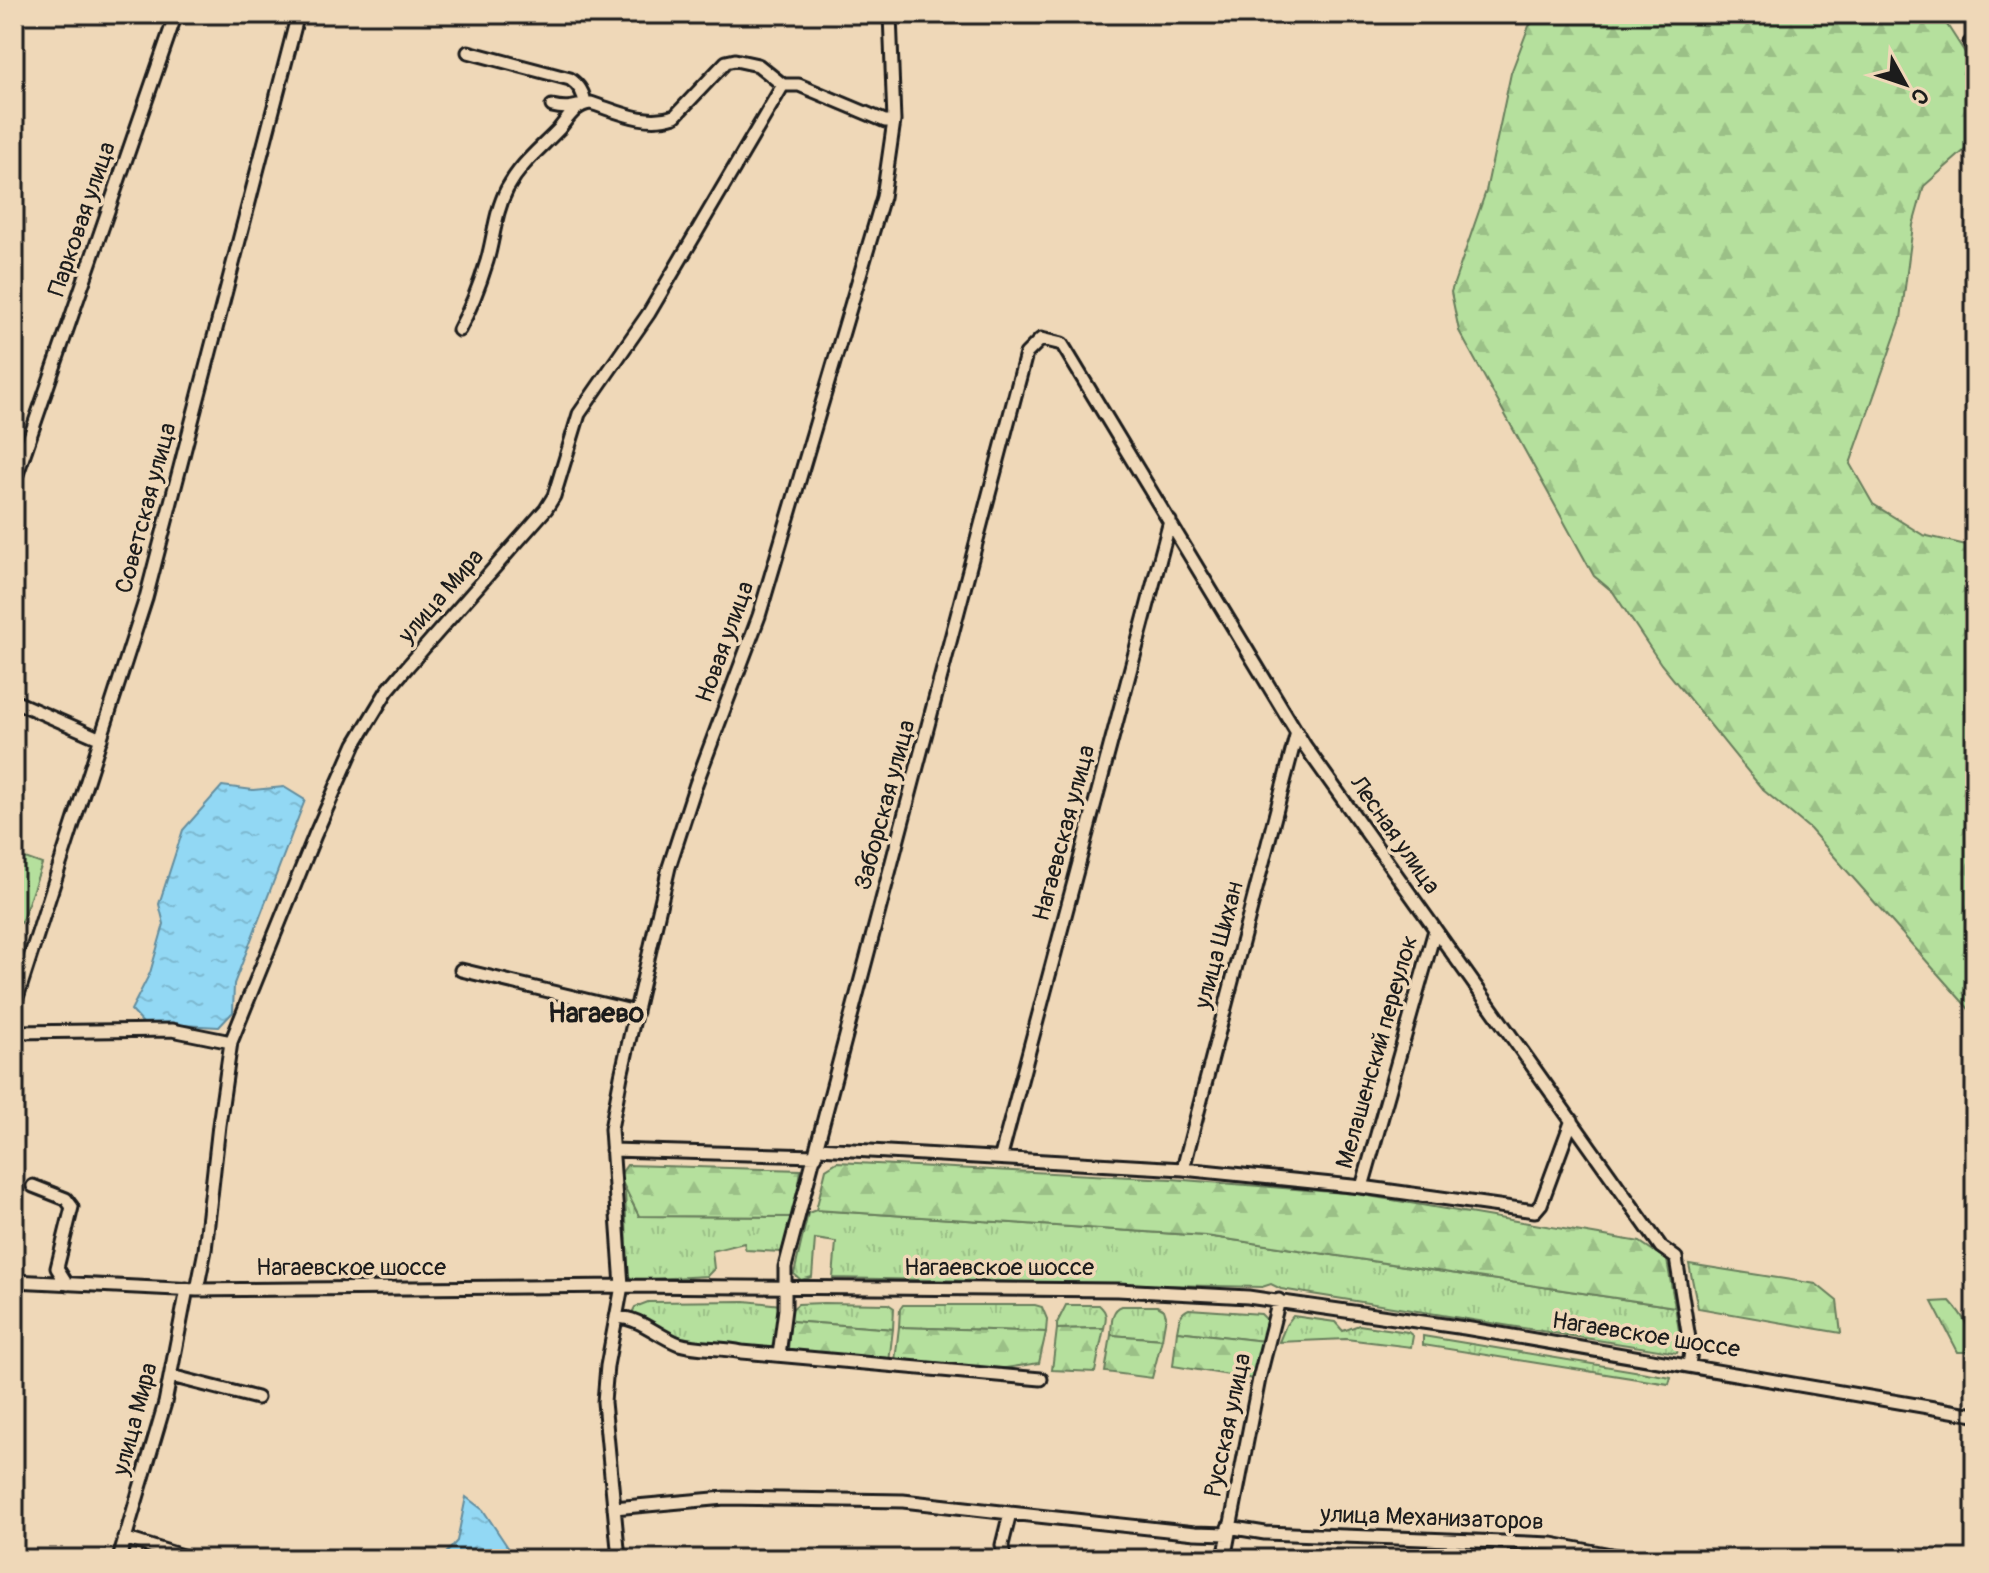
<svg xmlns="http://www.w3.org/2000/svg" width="1989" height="1573" font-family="Pangolin,sans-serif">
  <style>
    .grass { fill: url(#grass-tufts); stroke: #687e5c; stroke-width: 2 }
    .forest { fill: url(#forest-firs); stroke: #687e5c; stroke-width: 2 }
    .pitch { fill: #b5e09d; stroke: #687e5c; stroke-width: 2 }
    .water { fill: url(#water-ripples); stroke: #638d9e; stroke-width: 2 }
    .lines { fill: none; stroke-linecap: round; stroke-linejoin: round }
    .minor-casing { stroke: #1c1c1c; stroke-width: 17 }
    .minor { stroke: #efd8b8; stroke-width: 11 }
    .labels { text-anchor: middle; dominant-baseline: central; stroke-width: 7; stroke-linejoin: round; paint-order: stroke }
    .street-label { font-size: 24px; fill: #1c1c1c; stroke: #efd8b8 }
    .quarter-label { font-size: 28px; font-weight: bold; fill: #1c1c1c; stroke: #efd8b8 }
  </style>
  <defs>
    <pattern id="grass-tufts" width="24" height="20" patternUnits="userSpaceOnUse" patternTransform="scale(2)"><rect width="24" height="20" fill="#b5e09d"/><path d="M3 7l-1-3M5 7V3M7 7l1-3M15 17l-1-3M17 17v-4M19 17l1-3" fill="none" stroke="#9bc087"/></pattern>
    <pattern id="forest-firs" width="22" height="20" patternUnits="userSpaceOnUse" patternTransform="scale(2)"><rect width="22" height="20" fill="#b5e09d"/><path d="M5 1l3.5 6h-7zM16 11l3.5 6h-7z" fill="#9bc087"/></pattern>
    <pattern id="water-ripples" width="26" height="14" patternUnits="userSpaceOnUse" patternTransform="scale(2)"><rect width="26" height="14" fill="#92d8f4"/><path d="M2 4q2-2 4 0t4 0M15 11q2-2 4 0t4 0" fill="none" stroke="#7db9d1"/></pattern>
  </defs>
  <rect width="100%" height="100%" fill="#efd8b8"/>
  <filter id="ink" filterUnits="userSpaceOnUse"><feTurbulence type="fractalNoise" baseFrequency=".0125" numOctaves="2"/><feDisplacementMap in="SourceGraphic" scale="16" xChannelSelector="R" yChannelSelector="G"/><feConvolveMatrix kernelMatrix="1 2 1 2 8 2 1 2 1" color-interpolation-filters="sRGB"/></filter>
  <g filter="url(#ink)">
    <!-- grass -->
    <path class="grass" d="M 625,1188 L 639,1216 L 794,1217 L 781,1252 L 746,1250 L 744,1243 L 712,1251 L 714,1269 L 707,1276 L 635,1280 L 628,1276 Z
      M 816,1210 L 1206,1236 L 1675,1307 L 1681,1342 L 1677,1353 L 1281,1289 L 1271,1284 L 1262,1287 L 833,1278 L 836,1242 L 815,1239 L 812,1277 L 801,1280 L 794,1274 L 808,1213 Z
      M 745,1301 L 781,1305 L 775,1350 C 715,1345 685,1348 632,1313 L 635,1307 L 648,1302 Z
      M 823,1303 L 888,1304 L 894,1308 L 893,1329 L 790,1321 L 791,1310 L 798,1304 Z
      M 903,1305 L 1035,1305 L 1042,1307 L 1047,1319 L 1046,1332 L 899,1327 L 900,1309 Z
      M 1066,1305 L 1099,1305 C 1107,1312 1107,1317 1104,1328 L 1057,1329 L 1057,1323 Z
      M 1122,1306 L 1157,1306 L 1164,1310 L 1166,1316 L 1162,1339 L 1111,1335 C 1112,1325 1110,1310 1122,1306 Z
      M 1189,1309 L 1261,1314 L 1269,1322 L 1264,1341 L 1177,1331 C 1179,1321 1179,1313 1189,1309 Z
      M 1293,1316 L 1335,1322 L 1343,1331 L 1359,1325 L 1408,1332 L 1413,1336 L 1411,1347 L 1346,1339 L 1279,1342 L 1286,1325 Z
      M 1423,1336 L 1671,1377 L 1669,1384 L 1423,1345 Z"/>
    <!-- forest -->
    <path class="forest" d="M 1541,14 L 1940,14 L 1975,68 L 1975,141 L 1924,186 L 1913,225 L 1901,319 L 1850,464 L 1873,504 L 1923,535 L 1975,547 L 1975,1016 L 1810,829 L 1763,790 L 1661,664 L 1613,592 L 1594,576 L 1459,331 L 1451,292 L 1486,191 L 1511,73 L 1529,26 Z
      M 837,1162 L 1171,1179 L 1357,1194 L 1640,1242 L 1667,1260 L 1675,1307 L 1206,1236 L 816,1210 L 826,1169 Z
      M 627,1165 L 801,1170 L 794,1217 L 639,1216 L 619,1176 Z
      M 1689,1264 L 1816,1284 L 1837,1301 L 1841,1333 L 1698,1308 Z
      M 1950,1301 C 1961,1313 1975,1334 1975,1352 L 1958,1352 L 1932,1302 Z
      M 790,1321 L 893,1329 L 889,1362 L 788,1351 Z
      M 899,1327 L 1046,1332 L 1039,1363 L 999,1369 L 895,1361 Z
      M 1104,1328 L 1095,1372 L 1052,1370 L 1057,1329 Z
      M 1177,1331 L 1264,1341 L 1254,1379 L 1173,1366 Z
      M 1111,1335 L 1162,1339 L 1152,1378 L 1105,1372 Z"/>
    <!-- pitch -->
    <path class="pitch" d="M 14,854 L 42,864 L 21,923 L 14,921 Z"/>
    <!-- water -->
    <path class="water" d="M 222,786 L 253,790 L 284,787 L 305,800 L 234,984 L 233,1012 L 219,1027 L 143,1023 L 131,1010 L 150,973 L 164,924 L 159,904 L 183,830 Z
      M 466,1497 L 483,1510 L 515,1558 L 441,1559 L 457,1541 Z"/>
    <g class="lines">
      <defs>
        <path id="minor" d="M 1970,43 L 1975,39
          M 468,52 L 570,79 C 579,85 584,93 585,104 C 572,108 564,109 552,106
          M 459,330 C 471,308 480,284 487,261 C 494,237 495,212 507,189 C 521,163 539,150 559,129 C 568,118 576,104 591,103 C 619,112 645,126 675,116 L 726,62 L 735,60 L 758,65 L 783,85
          M 14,483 L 176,14
          M 14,701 L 101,739
          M 461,970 L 636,1012
          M 14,1007 L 146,598 L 298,14
          M 14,1032 L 172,1030 L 231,1042
          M 818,1148 L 1183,1169 L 1362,1187 L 1535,1211 L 1541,1204 L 1572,1120
          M 612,1150 L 816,1156
          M 1001,1156 L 1170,521
          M 1183,1169 L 1297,732
          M 33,1186 L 66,1199 L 72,1207 L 57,1268 L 67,1284
          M 1362,1187 L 1435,930
          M 14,1281 L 197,1290 L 622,1286 L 1118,1290 L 1248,1297 L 1465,1328 L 1975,1415
          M 197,1290 L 205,1250 L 219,1125 L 231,1042 L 315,835 L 355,744 L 387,691 L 408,666 L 546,509 L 554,496 L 579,414 L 649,313 L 783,85 L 799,85 L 885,121 L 894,121
          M 616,1317 C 642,1318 655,1335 679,1344 C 699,1350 722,1347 742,1352 L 1041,1379
          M 779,1355 L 785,1309 L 785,1267 L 1026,354 L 1041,339 L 1062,344 L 1305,746 L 1661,1247 L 1676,1258 L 1691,1351 L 1689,1365
          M 171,1376 L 257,1398
          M 614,1508 L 725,1498 L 903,1501 L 1010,1513
          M 1228,1527 L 1265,1533 L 1552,1544 L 1633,1559
          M 124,1538 L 192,1559
          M 119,1559 L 165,1403 L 187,1289
          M 619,1559 L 604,1402 L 607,1366 L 622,1286 L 611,1129 L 621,1076 L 669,867 L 696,784 L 759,616 L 883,197 L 894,121 L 890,14
          M 1004,1559 L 1002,1545 L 1010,1513 L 1195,1533 L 1228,1534
          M 1224,1559 L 1259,1379 L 1279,1300"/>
      </defs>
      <!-- minor casing -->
      <use href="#minor" class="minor-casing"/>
      <!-- minor -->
      <use href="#minor" class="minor"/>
    </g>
  </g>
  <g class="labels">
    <!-- street labels -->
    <g class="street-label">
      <text transform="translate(82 219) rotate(-71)">Парковая улица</text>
      <text transform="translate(146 508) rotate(-75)">Советская улица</text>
      <text transform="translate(441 596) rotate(-49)">улица Мира</text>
      <text transform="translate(725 642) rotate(-70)">Новая улица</text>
      <text transform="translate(885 805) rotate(-75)">Заборская улица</text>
      <text transform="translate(1064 833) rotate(-75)">Нагаевская улица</text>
      <text transform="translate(1395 835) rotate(55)">Лесная улица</text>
      <text transform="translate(1219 945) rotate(-75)">улица Шихан</text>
      <text transform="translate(1377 1052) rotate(-74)">Мелашенский переулок</text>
      <text x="351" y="1267">Нагаевское шоссе</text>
      <text x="999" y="1267">Нагаевское шоссе</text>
      <text transform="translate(1646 1335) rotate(9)">Нагаевское шоссе</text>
      <text transform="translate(135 1419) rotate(-75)">улица Мира</text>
      <text transform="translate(1228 1425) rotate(-78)">Русская улица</text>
      <text transform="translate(1432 1518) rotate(2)">улица Механизаторов</text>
    </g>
    <!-- quarter labels -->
    <g class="quarter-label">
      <text x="596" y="1013">Нагаево</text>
    </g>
  </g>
  <!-- margin -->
  <rect width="1989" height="1573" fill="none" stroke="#efd8b8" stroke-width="48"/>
  <rect x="24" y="24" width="1941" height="1525" fill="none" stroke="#1c1c1c" stroke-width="3" filter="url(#ink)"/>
  <!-- north arrow -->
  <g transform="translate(1905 84) rotate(130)" stroke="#efd8b8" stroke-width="6" paint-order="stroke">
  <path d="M0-6L14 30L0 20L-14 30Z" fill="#1c1c1c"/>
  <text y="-12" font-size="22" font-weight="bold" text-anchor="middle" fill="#1c1c1c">С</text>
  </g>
</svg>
